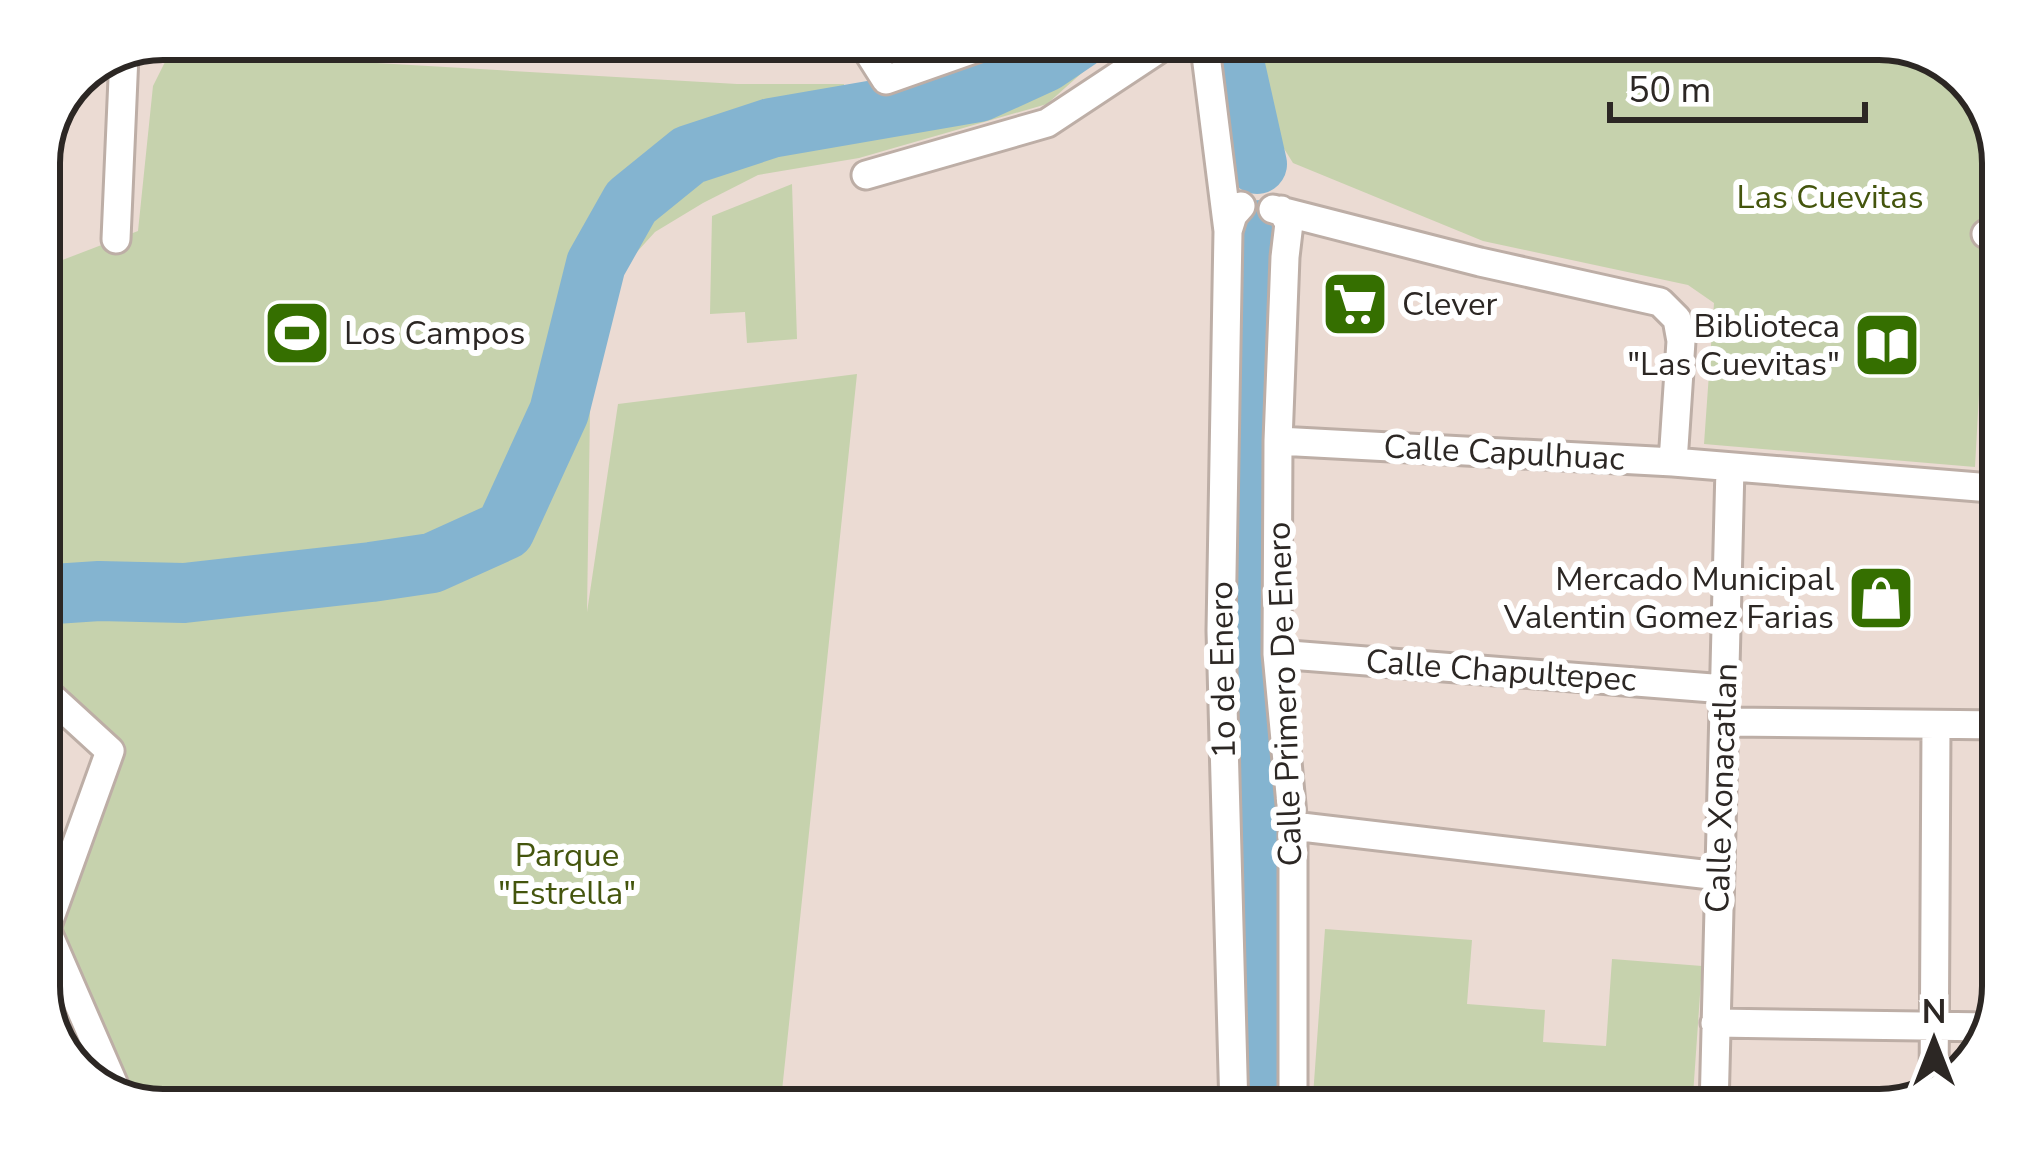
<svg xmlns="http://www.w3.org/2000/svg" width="2042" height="1149" font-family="'Nunito Sans',sans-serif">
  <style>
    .green { fill: #c6d2ad }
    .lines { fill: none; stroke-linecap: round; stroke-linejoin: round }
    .river { stroke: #84b4d0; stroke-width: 60 }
    .minor-casing { stroke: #bdaea6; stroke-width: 33 }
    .minor { stroke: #fff; stroke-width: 27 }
    .labels { text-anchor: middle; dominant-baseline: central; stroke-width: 12; stroke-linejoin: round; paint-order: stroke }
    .park-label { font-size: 33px; fill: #44550d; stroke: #fff }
    .poi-label { font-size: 33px; fill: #2c2724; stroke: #fff; text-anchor: start }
    .street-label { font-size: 33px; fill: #2c2724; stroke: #fff }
    .rim { fill: none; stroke: #2c2724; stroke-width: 6 }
  </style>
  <rect width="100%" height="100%" fill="#ebdbd3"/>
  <!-- green -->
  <path class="green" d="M 990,39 L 1120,39 L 1047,104 L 859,158 L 758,175 L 703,203 L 655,232 L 627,263 L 604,326 L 590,410 L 587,612 L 618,404 L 857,374 L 780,1110 L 163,1110 L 120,1099 L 46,929 L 109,751 L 39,686 L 39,269 L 138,231 L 153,86 L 165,62 L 342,61 L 737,84 L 844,84 L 844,104 L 920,86 Z
    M 1236,39 L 1252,39 C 1254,86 1263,124 1287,164 L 1262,158 Z
    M 1256,39 L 1879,39 L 1940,55 L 1993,140 L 1975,467 L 1704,444 L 1714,303 L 1688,285 L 1483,241 L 1293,163 L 1273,131 L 1257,72 Z
    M 792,184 L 797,339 L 747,343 L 745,312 L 710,314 L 712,216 Z
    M 1325,929 L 1472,940 L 1467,1004 L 1545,1010 L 1543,1042 L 1606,1046 L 1612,959 L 1702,966 L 1692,1110 L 1312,1110 Z"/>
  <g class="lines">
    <!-- river -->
    <path class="river" d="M 1229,39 L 1257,164
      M 1260,230 L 1254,659 L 1274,1110
      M 39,595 L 99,591 L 184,593 L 371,572 L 432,563 L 505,530 L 559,412 L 596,264 L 631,202 L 689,155 L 771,128 L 979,92 L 1045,62 L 1079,39"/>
    <defs>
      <path id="minor" d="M 860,39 L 886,80 L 977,48 L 979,39
        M 1204,39 L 1228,231
        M 866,175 L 1047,123 L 1174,39
        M 1273,209 L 1480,262 L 1660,302 L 1677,319 L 1681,341 L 1673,462
        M 1281,210 L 1289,223 L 1285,257 L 1278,441 L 1277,654 L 1293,826 L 1293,1110
        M 1986,234 L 2003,235
        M 116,239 L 124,55
        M 1278,441 L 1673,462 L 2003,489
        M 1277,654 L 1725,689
        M 39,686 L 110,751 L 39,948
        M 1725,722 L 2003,725
        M 1293,826 L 1719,876
        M 46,929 L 120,1099
        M 1715,1023 L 1992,1027
        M 1934,1095 L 1936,726
        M 1234,1110 L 1221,631 L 1228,231 L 1233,215 L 1241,206
        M 1714,1110 L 1730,467"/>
    </defs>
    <!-- minor casing -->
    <use href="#minor" class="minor-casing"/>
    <!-- minor -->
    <use href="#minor" class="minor"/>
  </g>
  <!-- icons -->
  <defs>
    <symbol id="supermarket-square" viewBox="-11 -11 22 22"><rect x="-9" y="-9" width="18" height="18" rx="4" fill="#356f00" stroke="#fff"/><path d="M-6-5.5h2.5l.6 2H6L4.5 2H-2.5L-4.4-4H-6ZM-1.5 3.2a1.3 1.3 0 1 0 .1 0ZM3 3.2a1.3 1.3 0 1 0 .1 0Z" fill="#fff"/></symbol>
    <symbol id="stadium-square" viewBox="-11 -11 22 22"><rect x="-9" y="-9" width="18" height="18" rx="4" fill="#356f00" stroke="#fff"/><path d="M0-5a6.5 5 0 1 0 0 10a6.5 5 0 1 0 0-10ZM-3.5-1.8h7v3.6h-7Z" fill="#fff"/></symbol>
    <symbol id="library-square" viewBox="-11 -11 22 22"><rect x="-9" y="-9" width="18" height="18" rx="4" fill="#356f00" stroke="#fff"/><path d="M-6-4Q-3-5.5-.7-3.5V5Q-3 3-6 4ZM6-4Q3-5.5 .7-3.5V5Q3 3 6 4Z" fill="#fff"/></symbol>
    <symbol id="shop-square" viewBox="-11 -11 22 22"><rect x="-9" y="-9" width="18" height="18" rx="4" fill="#356f00" stroke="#fff"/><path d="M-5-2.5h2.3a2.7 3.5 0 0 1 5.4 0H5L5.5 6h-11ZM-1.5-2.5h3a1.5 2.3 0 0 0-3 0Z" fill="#fff"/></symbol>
  </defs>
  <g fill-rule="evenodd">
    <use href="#supermarket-square" x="1317" y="266" width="76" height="76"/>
    <use href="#stadium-square" x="259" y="295" width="76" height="76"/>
    <use href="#library-square" x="1849" y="307" width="76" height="76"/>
    <use href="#shop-square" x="1843" y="560" width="76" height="76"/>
  </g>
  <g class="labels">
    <!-- park labels -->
    <g class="park-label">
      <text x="1830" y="197">Las Cuevitas</text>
      <text x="567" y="855">Parque<tspan x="567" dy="38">"Estrella"</tspan></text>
    </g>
    <!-- poi labels -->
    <g class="poi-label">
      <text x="1402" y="304">Clever</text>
      <text x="1840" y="326" text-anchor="end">Biblioteca<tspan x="1840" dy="38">"Las Cuevitas"</tspan></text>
      <text x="344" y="333">Los Campos</text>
      <text x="1834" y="579" text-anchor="end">Mercado Municipal<tspan x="1834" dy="38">Valentin Gomez Farias</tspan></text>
    </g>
    <!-- street labels -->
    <g class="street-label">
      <text transform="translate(1504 453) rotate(3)">Calle Capulhuac</text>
      <text transform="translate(1223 670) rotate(-91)">1o de Enero</text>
      <text transform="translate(1501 671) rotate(4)">Calle Chapultepec</text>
      <text transform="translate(1285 694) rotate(-92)">Calle Primero De Enero</text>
      <text transform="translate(1722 788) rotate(-88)">Calle Xonacatlan</text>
    </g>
  </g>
  <!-- crop -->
  <path d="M0 0H2042V1149H0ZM163 60H1879A103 103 0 0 1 1982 163V986A103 103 0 0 1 1879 1089H163A103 103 0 0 1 60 986V163A103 103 0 0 1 163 60Z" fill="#fff" fill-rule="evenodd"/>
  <path class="rim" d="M163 60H1879A103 103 0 0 1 1982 163V986A103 103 0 0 1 1879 1089H163A103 103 0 0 1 60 986V163A103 103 0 0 1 163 60Z"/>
  <!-- north arrow -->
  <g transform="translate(1934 1041)" stroke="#ffffff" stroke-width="9" paint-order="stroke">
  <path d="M0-9L21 45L0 30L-21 45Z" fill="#2c2724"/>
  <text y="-18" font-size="33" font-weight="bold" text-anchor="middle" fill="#2c2724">N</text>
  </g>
  <!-- scale -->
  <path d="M1610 102v18h255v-18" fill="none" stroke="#2c2724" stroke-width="6"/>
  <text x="1628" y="102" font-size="36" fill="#2c2724" stroke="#ffffff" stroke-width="9" paint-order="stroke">50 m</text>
</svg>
